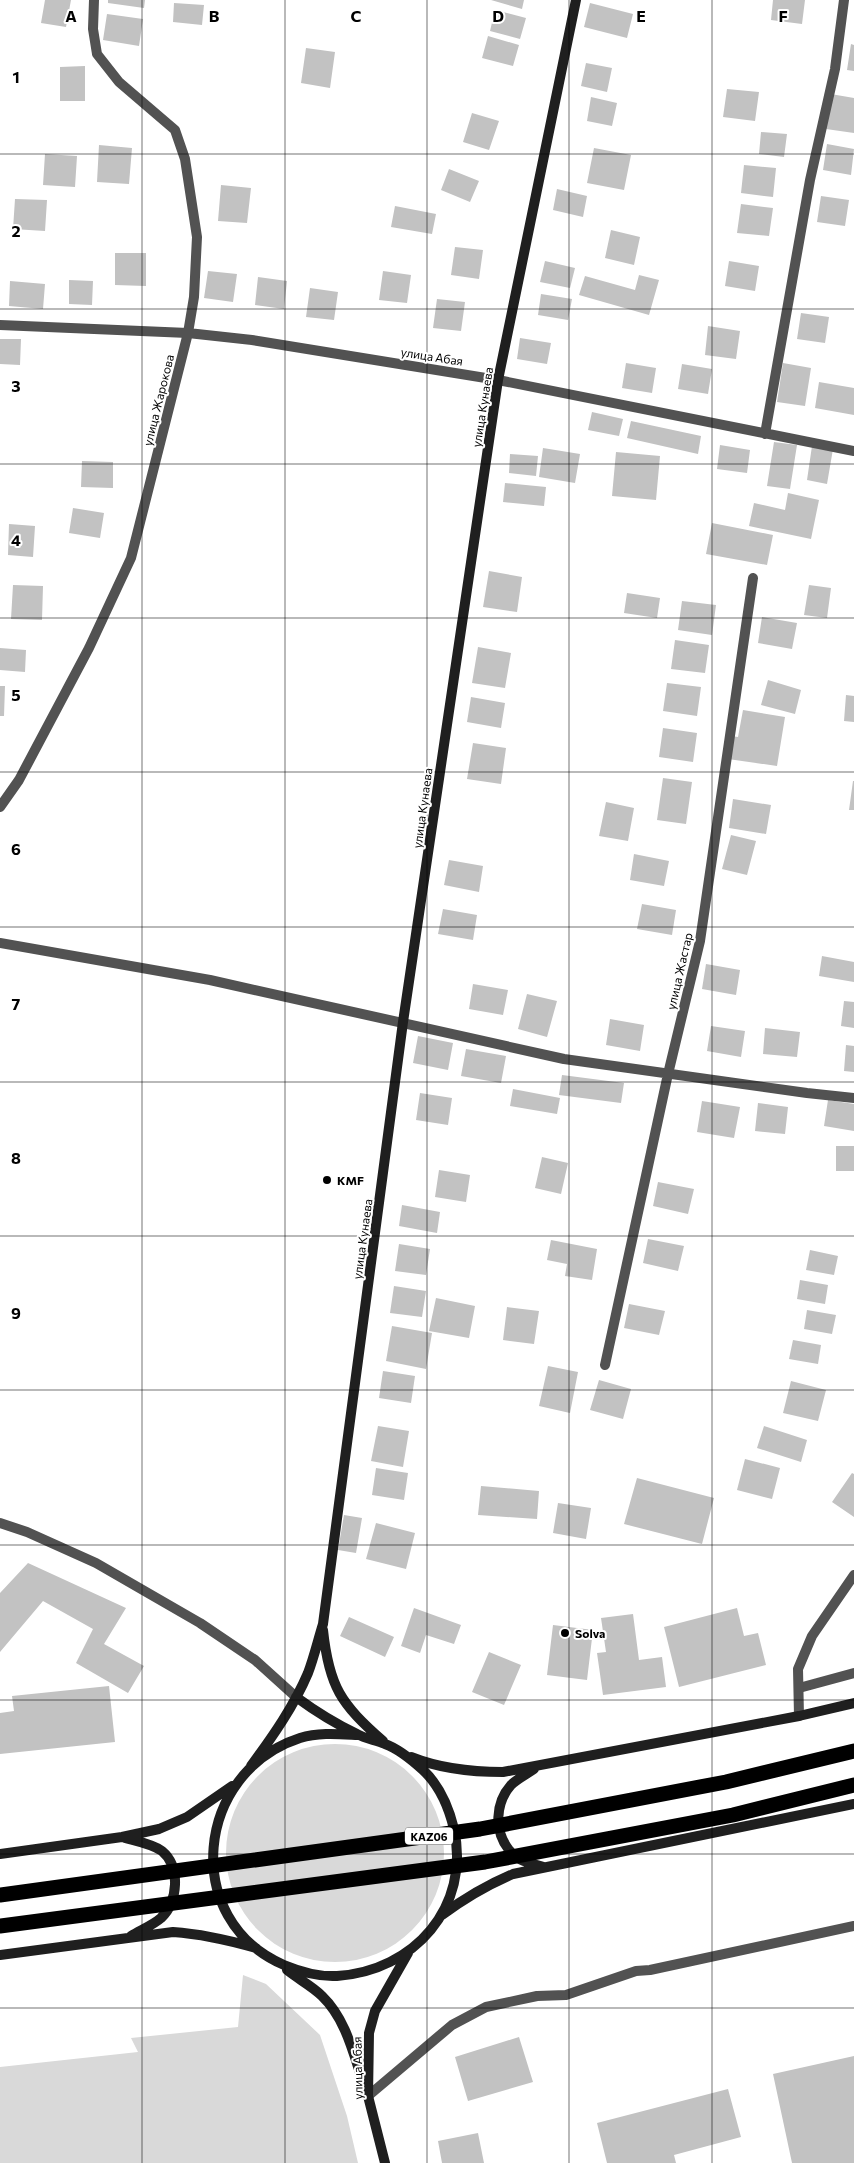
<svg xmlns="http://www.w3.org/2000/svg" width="854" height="2163" font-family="Commissioner,sans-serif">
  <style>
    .green { fill: #d9d9d9 }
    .building { fill: #c2c2c2 }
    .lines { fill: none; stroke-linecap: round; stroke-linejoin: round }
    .lane { stroke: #525252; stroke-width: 10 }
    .street { stroke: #525252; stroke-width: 10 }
    .secondary { stroke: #1f1f1f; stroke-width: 10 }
    .highway { stroke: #000; stroke-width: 15 }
    .grid { fill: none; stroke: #000; stroke-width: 1; stroke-opacity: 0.55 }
    .poi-dot { fill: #000; stroke: #fff; stroke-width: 2 }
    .labels { text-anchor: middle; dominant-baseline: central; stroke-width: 4; stroke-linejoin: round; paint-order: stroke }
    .shield { fill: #fff; stroke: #4c4c4c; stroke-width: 1 }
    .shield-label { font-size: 11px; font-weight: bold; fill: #000 }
    .street-label { font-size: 12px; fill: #000; stroke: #fff }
    .poi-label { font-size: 12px; font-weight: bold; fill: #000; stroke: #fff; text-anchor: start }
    .grid-label { font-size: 16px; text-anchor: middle; font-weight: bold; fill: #000; stroke: #fff; stroke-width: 4; stroke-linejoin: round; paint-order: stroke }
  </style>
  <rect width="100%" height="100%" fill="#fff"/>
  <!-- green -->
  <path class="green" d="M226 1853a109 109 0 1 1 218 0a109 109 0 1 1-218 0Z
    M 243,1975 L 266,1984 L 320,2035 L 347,2116 L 358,2163 L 0,2163 L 0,2067 L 138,2052 L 131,2038 L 238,2027 Z"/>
  <!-- building -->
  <path class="building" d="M 45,0 L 71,0 L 66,27 L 41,23 Z
    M 108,0 L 145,0 L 144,8 L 108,3 Z
    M 491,0 L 524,0 L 522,9 Z
    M 773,0 L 805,0 L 802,24 L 771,20 Z
    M 174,3 L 204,5 L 202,25 L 173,22 Z
    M 590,3 L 633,14 L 627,38 L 584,27 Z
    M 495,10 L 526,18 L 520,39 L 490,31 Z
    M 107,14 L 143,19 L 139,46 L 103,40 Z
    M 488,36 L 519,45 L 513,66 L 482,58 Z
    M 851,44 L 854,45 L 854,71 L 847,70 Z
    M 306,48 L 335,52 L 330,88 L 301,83 Z
    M 586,63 L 612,68 L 607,92 L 581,86 Z
    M 85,66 L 85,101 L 60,101 L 60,67 Z
    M 727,89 L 759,92 L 755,121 L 723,117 Z
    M 825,93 L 854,98 L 854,133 L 819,128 Z
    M 591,97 L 617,103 L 612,126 L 587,121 Z
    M 472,113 L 499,121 L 489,150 L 463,142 Z
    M 761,132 L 787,134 L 784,157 L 759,154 Z
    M 827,144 L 854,149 L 851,175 L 823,170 Z
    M 99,145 L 132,148 L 129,184 L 97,182 Z
    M 594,148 L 631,155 L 624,190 L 587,183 Z
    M 45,154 L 77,156 L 75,187 L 43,185 Z
    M 744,165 L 776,168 L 773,197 L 741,193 Z
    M 449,169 L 479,181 L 470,202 L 441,190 Z
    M 221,185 L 251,188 L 247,223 L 218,221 Z
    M 557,189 L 587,196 L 583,217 L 553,210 Z
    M 821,196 L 849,200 L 845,226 L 817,222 Z
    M 15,199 L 47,200 L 45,231 L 13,229 Z
    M 741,204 L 773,208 L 769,236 L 737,233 Z
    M 395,206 L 436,214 L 432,234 L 391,227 Z
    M 611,230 L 640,237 L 634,265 L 605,258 Z
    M 455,247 L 483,250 L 479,279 L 451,275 Z
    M 115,253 L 146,253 L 146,286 L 115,285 Z
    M 545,261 L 575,268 L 570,288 L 540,282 Z
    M 729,261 L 759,266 L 755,291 L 725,286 Z
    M 208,271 L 237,274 L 233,302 L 204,298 Z
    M 383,271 L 411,275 L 407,303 L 379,300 Z
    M 639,275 L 659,280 L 649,315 L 579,295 L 585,276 L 635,290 Z
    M 258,277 L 287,281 L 284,309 L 255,305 Z
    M 69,280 L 93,281 L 92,305 L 69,304 Z
    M 10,281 L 45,284 L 43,309 L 9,306 Z
    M 310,288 L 338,292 L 334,320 L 306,317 Z
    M 541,294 L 572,299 L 568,320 L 538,315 Z
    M 437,299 L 465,302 L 461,331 L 433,328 Z
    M 801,313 L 829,317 L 825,343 L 797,339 Z
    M 708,326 L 740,331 L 736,359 L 705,355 Z
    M 520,338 L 551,343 L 547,364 L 517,359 Z
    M 0,339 L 21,339 L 20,365 L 0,364 Z
    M 626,363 L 656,368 L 652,393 L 622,388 Z
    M 783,363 L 811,368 L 805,406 L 777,402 Z
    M 682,364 L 712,369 L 708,394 L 678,389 Z
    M 819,382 L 854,388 L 854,415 L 815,408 Z
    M 592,412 L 623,419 L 619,436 L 588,430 Z
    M 631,421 L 701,436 L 698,454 L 627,438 Z
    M 774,442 L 797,445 L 790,489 L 767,486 Z
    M 720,445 L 750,450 L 747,473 L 717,469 Z
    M 812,446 L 833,449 L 827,484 L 807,480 Z
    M 543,448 L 580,454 L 575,483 L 539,477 Z
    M 616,452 L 660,456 L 656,500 L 612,496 Z
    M 510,454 L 538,456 L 536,476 L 509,473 Z
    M 82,461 L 113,462 L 113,488 L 81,487 Z
    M 505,483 L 546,487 L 544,506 L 503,502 Z
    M 788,493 L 819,500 L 811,539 L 749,526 L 754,503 L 785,510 Z
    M 73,508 L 104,513 L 100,538 L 69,533 Z
    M 712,523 L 773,535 L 767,565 L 706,554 Z
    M 9,524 L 35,526 L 33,557 L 8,555 Z
    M 489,571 L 522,577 L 517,612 L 483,607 Z
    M 13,585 L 43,586 L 42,620 L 11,619 Z
    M 809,585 L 831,588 L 827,618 L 804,615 Z
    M 627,593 L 660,598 L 657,618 L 624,613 Z
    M 682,601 L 716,605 L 712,635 L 678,630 Z
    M 762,617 L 797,623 L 792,649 L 758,643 Z
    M 675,640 L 709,645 L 705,673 L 671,669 Z
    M 478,647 L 511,653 L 505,688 L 472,683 Z
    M 0,648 L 26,650 L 25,672 L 0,670 Z
    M 768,680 L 801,690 L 795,714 L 761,705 Z
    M 667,683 L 701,687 L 697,716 L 663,711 Z
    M 0,686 L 5,686 L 4,716 L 0,716 Z
    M 846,695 L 854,696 L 854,722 L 844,721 Z
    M 471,697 L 505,703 L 501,728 L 467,722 Z
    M 743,710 L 785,717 L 777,766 L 728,759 L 731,736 L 738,737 Z
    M 663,728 L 697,733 L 693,762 L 659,757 Z
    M 473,743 L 506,748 L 501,784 L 467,779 Z
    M 663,778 L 692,782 L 686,824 L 657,820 Z
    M 853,781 L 854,781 L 854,810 L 849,810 Z
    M 733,799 L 771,805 L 766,834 L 729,828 Z
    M 606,802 L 634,808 L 628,841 L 599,836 Z
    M 731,835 L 756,841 L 747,875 L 722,869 Z
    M 634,854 L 669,861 L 664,886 L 630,880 Z
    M 449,860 L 483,866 L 479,892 L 444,885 Z
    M 642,904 L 676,910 L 672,935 L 637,929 Z
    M 443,909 L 477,915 L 473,940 L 438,934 Z
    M 822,956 L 854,962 L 854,982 L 819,976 Z
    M 706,964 L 740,970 L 736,995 L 702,989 Z
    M 473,984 L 508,990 L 503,1015 L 469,1009 Z
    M 527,994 L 557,1001 L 547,1037 L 518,1029 Z
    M 844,1001 L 854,1002 L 854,1028 L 841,1026 Z
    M 610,1019 L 644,1025 L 640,1051 L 606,1045 Z
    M 711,1026 L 745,1031 L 741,1057 L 707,1051 Z
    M 765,1028 L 800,1032 L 797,1057 L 763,1054 Z
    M 418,1036 L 453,1043 L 448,1070 L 413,1063 Z
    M 846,1045 L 854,1046 L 854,1072 L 844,1071 Z
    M 466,1049 L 506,1056 L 501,1083 L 461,1076 Z
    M 562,1075 L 624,1083 L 621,1103 L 559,1095 Z
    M 513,1089 L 560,1098 L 557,1114 L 510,1106 Z
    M 420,1093 L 452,1098 L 448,1125 L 416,1120 Z
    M 828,1100 L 854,1104 L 854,1131 L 824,1126 Z
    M 702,1101 L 740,1107 L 734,1138 L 697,1132 Z
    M 758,1103 L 788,1107 L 785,1134 L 755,1131 Z
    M 836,1146 L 854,1146 L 854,1171 L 836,1171 Z
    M 542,1157 L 568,1163 L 561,1194 L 535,1188 Z
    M 439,1170 L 470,1175 L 466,1202 L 435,1197 Z
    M 658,1182 L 694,1189 L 688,1214 L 653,1206 Z
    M 402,1205 L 440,1212 L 437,1233 L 399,1226 Z
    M 648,1239 L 684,1246 L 678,1271 L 643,1263 Z
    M 551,1240 L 597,1249 L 592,1280 L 565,1276 L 567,1264 L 547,1260 Z
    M 399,1244 L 430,1249 L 426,1275 L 395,1271 Z
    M 810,1250 L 838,1256 L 834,1275 L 806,1270 Z
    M 800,1280 L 828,1285 L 825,1304 L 797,1299 Z
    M 394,1286 L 426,1291 L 422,1317 L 390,1313 Z
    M 436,1298 L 475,1306 L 469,1338 L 429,1331 Z
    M 629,1304 L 665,1311 L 659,1335 L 624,1328 Z
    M 507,1307 L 539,1311 L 534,1344 L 503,1340 Z
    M 807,1310 L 836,1315 L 832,1334 L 804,1329 Z
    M 392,1326 L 432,1333 L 426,1369 L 386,1361 Z
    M 793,1340 L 821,1345 L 818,1364 L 789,1359 Z
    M 548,1366 L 578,1372 L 570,1413 L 539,1406 Z
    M 383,1371 L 415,1376 L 411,1403 L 379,1398 Z
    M 599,1380 L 631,1389 L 623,1419 L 590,1410 Z
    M 791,1381 L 826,1390 L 818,1421 L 783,1413 Z
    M 378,1426 L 409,1431 L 403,1467 L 371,1461 Z
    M 764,1426 L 807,1440 L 801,1462 L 757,1448 Z
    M 745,1459 L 780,1468 L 772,1499 L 737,1490 Z
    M 376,1468 L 408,1473 L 404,1500 L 372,1495 Z
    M 852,1473 L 854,1474 L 854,1517 L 832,1502 Z
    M 637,1478 L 714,1498 L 702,1544 L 624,1524 Z
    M 481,1486 L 539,1491 L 537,1519 L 478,1515 Z
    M 558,1503 L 591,1508 L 586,1539 L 553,1533 Z
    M 344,1515 L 362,1518 L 356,1553 L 338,1550 Z
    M 376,1523 L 415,1533 L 406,1569 L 366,1559 Z
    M 28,1563 L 126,1608 L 104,1644 L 144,1666 L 128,1693 L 76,1663 L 93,1629 L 43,1601 L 0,1652 L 0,1593 Z
    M 414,1608 L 461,1625 L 454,1644 L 426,1635 L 420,1653 L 401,1646 Z
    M 737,1608 L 744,1636 L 758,1633 L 766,1665 L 679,1687 L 664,1627 Z
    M 633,1614 L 639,1660 L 662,1657 L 666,1687 L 603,1695 L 597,1653 L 606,1652 L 601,1618 Z
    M 349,1617 L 394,1637 L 385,1657 L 340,1636 Z
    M 553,1625 L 593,1630 L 587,1680 L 547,1675 Z
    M 489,1652 L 521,1665 L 504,1705 L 472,1692 Z
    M 109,1686 L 115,1742 L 0,1754 L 0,1713 L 14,1711 L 12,1696 Z
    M 519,2037 L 533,2082 L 468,2101 L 455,2057 Z
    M 854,2056 L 854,2163 L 792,2163 L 773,2074 Z
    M 728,2089 L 741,2137 L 674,2155 L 676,2163 L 607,2163 L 597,2123 Z
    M 478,2133 L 484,2163 L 442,2163 L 438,2141 Z"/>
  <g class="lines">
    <!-- lane -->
    <path class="lane" d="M 799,1688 L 854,1673
      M 368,2096 L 452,2025 L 486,2007 L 537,1996 L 566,1995 L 636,1971 L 650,1970 L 854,1926"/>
    <!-- street -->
    <path class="street" d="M 0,325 L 188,333 L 252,340 L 498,380 L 854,451
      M 765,434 L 810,180 L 835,69 L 844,0
      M 0,807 L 19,780 L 89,648 L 131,558 L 188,333 L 194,297 L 197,237 L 185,159 L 175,130 L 119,82 L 97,54 L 93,29 L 94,0
      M 0,943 L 210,980 L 564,1059 L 807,1093 L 854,1098
      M 605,1365 L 668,1074 L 700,941 L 753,578
      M 0,1523 L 27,1532 L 96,1563 L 200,1623 L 255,1660 L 296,1697
      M 799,1716 L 798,1669 L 812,1636 L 854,1575"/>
    <!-- secondary -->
    <path class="secondary" d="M 323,1630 C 329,1687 341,1704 383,1741
      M 296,1697 C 315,1711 336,1724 357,1734 C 366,1739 376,1740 385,1744 C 399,1749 412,1760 423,1770 C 439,1785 449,1808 454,1829 C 471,1907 414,1971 337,1976 C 319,1977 301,1972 284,1965 C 180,1920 195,1772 300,1738 C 319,1732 339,1734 358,1735
      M 411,1757 C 441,1769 471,1772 503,1772 L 799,1716 L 854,1703
      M 251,1766 C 273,1736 294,1706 308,1673 C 314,1657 318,1640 323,1624 L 403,1022 L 498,380 L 576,0
      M 534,1769 C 527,1774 517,1779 511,1785 C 495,1803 494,1831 509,1850 C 517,1861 532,1864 544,1867
      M 125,1838 C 136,1841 152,1844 162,1851 C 181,1867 178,1902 161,1918 C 153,1925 141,1930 131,1936
      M 0,1854 L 122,1837 L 159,1829 L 187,1817 L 232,1786
      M 442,1915 C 465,1898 487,1885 513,1874 L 854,1804
      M 0,1955 L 173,1932 C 202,1934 228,1940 256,1948
      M 287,1970 C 298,1979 312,1986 322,1996 C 347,2020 354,2057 365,2088
      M 385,2163 L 368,2096 L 369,2033 L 375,2011 L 408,1953"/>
    <!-- highway -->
    <path class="highway" d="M 0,1895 L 480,1829 L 726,1782 L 854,1751
      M 0,1926 L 485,1862 L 733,1815 L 854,1785"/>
  </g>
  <!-- grid -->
  <path class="grid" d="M 142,0 L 142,2163M 285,0 L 285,2163M 427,0 L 427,2163M 569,0 L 569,2163M 712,0 L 712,2163M 0,154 L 854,154M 0,309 L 854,309M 0,464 L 854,464M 0,618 L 854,618M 0,772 L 854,772M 0,927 L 854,927M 0,1082 L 854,1082M 0,1236 L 854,1236M 0,1390 L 854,1390M 0,1545 L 854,1545M 0,1700 L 854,1700M 0,1854 L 854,1854M 0,2008 L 854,2008"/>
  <!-- markers -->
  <g class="poi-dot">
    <circle cx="327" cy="1180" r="5"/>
    <circle cx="565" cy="1633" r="5"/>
  </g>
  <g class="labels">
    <!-- shield labels -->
    <rect class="shield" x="405" y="1827.5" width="48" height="17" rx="4"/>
    <g class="shield-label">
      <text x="429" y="1836">KАZ06</text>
    </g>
    <!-- street labels -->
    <g class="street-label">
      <text transform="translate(432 356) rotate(9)">улица Абая</text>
      <text transform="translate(158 400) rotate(-76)">улица Жарокова</text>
      <text transform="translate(482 407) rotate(-81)">улица Кунаева</text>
      <text transform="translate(422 808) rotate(-82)">улица Кунаева</text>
      <text transform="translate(679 971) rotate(-77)">улица Жастар</text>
      <text transform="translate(362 1239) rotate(-82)">улица Кунаева</text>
      <text transform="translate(357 2068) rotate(-91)">улица Абая</text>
    </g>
    <!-- poi labels -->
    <g class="poi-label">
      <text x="337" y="1180">KMF</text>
      <text x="575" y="1633">Solva</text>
    </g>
  </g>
  <g class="grid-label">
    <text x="71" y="22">A</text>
    <text x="214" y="22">B</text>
    <text x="356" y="22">C</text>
    <text x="498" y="22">D</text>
    <text x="641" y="22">E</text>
    <text x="783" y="22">F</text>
    <text x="16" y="83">1</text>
    <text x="16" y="237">2</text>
    <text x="16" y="392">3</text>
    <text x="16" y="546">4</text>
    <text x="16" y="701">5</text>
    <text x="16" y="855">6</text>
    <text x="16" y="1010">7</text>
    <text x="16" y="1164">8</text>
    <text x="16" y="1319">9</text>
  </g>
</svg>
